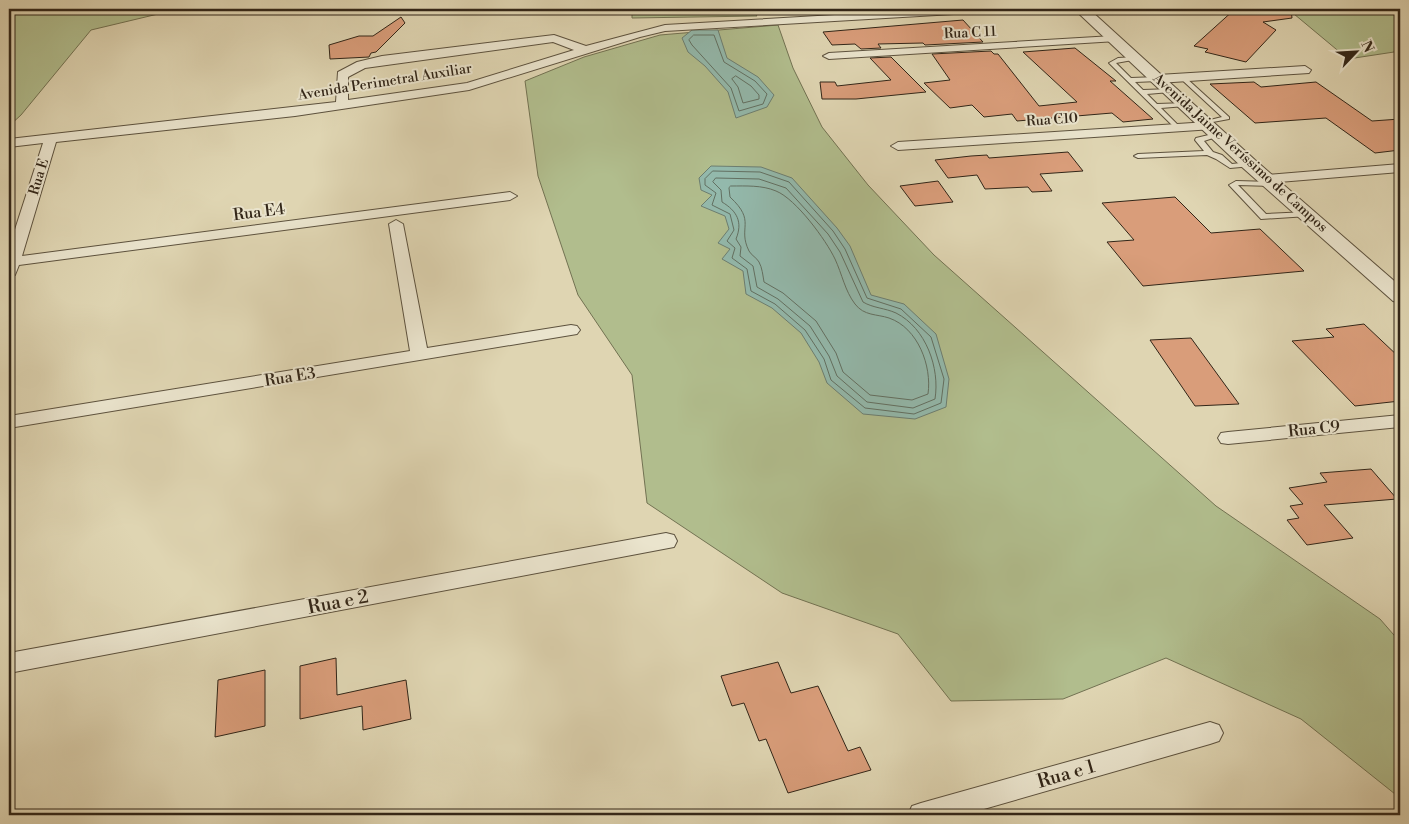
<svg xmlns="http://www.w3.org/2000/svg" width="1409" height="824" font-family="'Libre Bodoni',serif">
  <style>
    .green { fill: #b1bd8d; stroke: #727252 }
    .water { fill: #93b9ac; stroke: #6c7e71 }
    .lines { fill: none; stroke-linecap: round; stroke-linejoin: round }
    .shore { stroke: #627062; stroke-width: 1 }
    .building { fill: #d99d7a; stroke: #322618 }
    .service-casing { stroke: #5d523e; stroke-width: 2 }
    .minor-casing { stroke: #5d523e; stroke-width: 2 }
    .tertiary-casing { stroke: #5d523e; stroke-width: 2 }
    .service { fill: #eae4cd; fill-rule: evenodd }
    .minor { fill: #eae4cd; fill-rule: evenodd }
    .tertiary { fill: #eae4cd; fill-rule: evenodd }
    .labels { text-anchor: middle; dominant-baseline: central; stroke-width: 4; stroke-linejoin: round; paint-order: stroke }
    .far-street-label { font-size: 14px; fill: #322618; stroke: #eae4cd }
    .street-label { font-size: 16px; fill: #322618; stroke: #eae4cd }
    .near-street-label { font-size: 19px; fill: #322618; stroke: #eae4cd }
  </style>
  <rect width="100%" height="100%" fill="#dfd5b2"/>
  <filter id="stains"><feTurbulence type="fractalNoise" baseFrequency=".004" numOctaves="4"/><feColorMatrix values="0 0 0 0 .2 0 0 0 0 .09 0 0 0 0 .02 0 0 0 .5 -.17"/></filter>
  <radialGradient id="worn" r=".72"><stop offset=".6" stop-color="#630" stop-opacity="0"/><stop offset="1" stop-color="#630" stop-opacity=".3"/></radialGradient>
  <!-- green -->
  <path class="green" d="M 9,9 L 179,9 L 91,30 L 21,115 L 9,126 Z
    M 632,9 L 752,9 L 757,16 L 632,18 Z
    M 1288,9 L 1400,9 L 1400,42 L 1394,52 L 1348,59 Z
    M 778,25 L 793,68 L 822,127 L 868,185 L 934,255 L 1216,506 L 1380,619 L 1400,642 L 1400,798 L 1301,719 L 1166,658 L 1063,699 L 951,701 L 898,634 L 782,593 L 647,503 L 632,375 L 578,295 L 538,176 L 525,81 L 584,57 L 660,35 Z"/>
  <!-- water -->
  <path class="water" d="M 692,30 L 718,30 L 727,58 L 758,77 L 774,95 L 767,107 L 736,118 L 728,92 L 705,66 L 688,52 L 682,38 Z
    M 711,166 L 761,167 L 792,178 L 837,228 L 850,246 L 871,295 L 904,304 L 936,334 L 949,379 L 946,407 L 915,419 L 863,414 L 827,383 L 819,362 L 801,333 L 772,308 L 746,294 L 743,271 L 722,259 L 730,249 L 718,243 L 729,229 L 725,216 L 701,206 L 712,195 L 701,190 L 699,178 Z"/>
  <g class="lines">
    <!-- shore -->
    <path class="shore" d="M 694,35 L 714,35 L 724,62 L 755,81 L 767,94 L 763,104 L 739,111 L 731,88 L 692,45 L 689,40 Z
      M 736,76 L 751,86 L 759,95 L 759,99 L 743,103 L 738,87 L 732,79 Z
      M 713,171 L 760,172 L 789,182 L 833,231 L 845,249 L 867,298 L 901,309 L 931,337 L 944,379 L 941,403 L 914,414 L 865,408 L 831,380 L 824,359 L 805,330 L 775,304 L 751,291 L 747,269 L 732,258 L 735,248 L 727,241 L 734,230 L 730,214 L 712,205 L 716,193 L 705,185 L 705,179 Z
      M 716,178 L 759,179 L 786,188 L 828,234 L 840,252 L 863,302 C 873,308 885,308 896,313 C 926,328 940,368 935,399 L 913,408 L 867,402 L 837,376 L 829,356 L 810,326 L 778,299 L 757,287 L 753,266 L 740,256 L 741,247 L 736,239 C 743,222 737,211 722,202 L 721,190 L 713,182 Z
      M 731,186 C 746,186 762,185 776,191 C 796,199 826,240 835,259 C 842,274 845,291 855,304 C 864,316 877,314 889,318 C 918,328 932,366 928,394 L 912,400 L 870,395 L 843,372 L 836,353 L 816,321 L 783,293 L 764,282 C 763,276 762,267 759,262 C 757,258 751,255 749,251 C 737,227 757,222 730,197 L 729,188 Z"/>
  </g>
  <!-- building -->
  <path class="building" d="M 1235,9 L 1291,9 L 1292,18 L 1263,22 L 1276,30 L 1246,62 L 1205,52 L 1208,49 L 1194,46 Z
    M 401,17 L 405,23 L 376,52 L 371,53 L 369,57 L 330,59 L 329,45 L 359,36 L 373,36 Z
    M 963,20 L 983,42 L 925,45 L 923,43 L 878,44 L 881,48 L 861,49 L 855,44 L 832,45 L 823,32 Z
    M 1075,48 L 1116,81 L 1110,81 L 1153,119 L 1123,122 L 1112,113 L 1017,121 L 1012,114 L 984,117 L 972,105 L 950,108 L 924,83 L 950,80 L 932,54 L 991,51 L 994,54 L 998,54 L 1039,106 L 1077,102 L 1023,52 Z
    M 891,57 L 926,92 L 856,99 L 822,99 L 820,82 L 835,82 L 837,86 L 891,80 L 870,58 Z
    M 1254,82 L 1261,87 L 1316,82 L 1372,121 L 1400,119 L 1400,150 L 1375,153 L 1326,118 L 1255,123 L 1210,84 Z
    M 1068,152 L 1083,171 L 1040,174 L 1052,191 L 1032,192 L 1028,187 L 985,189 L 977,175 L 948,178 L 935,160 L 971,156 L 987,155 L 989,158 Z
    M 938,181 L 953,202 L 915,206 L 900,186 Z
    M 1175,197 L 1211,233 L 1260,229 L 1304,271 L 1143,286 L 1107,242 L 1134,240 L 1102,203 Z
    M 1364,324 L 1400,358 L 1400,401 L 1355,406 L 1292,341 L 1334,337 L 1326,329 Z
    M 1191,338 L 1239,404 L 1195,406 L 1150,340 Z
    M 1371,469 L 1397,499 L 1324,505 L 1353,538 L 1307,545 L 1287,520 L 1299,518 L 1290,506 L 1303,504 L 1289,488 L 1327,482 L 1320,473 Z
    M 336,658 L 337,695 L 406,680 L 411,719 L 363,730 L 362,706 L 300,719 L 300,666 Z
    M 778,662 L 791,693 L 818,686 L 848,751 L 860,747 L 871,770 L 788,793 L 766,739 L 759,741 L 744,703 L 732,706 L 721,676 Z
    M 265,670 L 265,726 L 215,737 L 218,680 Z"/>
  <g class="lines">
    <defs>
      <path id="service" d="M 1118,58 L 1135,57 L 1138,59 L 1116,63 L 1131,78 L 1158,77 L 1161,79 L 1158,81 L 1135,82 L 1143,90 L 1172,89 L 1172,91 L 1170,92 L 1147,94 L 1157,104 L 1187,103 L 1188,104 L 1185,106 L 1161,108 L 1180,127 L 1180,129 L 1176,129 L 1109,63 Z
        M 1181,77 L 1185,77 L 1229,117 L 1229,119 L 1202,124 L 1202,122 L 1222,117 L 1181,79 Z
        M 1217,133 L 1221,135 L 1219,136 L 1204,141 L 1213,152 L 1222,155 L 1232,164 L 1249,162 L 1252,162 L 1252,166 L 1230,168 L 1216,159 L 1207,155 L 1138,158 L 1134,156 L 1138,154 L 1204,151 L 1195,140 L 1196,138 Z
        M 1236,181 L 1275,182 L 1275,186 L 1272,186 L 1238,185 L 1266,214 L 1308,212 L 1312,214 L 1308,216 L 1261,219 L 1229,185 Z"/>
      <path id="minor" d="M 937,9 L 993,9 L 988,12 L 665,31 L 640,37 L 469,90 L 295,116 L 56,142 L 22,256 L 510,192 L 517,196 L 510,200 L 19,265 L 15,275 L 9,277 L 9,248 L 43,143 L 9,147 L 9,139 L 336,102 L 338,72 L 357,62 L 382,56 L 554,35 L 586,46 L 665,25 ZM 553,42 L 574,50 L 467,83 L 348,100 L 348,77 L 365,68 Z
        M 1113,36 L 1117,37 L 1117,41 L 829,59 L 823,56 L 829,53 Z
        M 1305,66 L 1311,70 L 1309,73 L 1158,83 L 1152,79 L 1158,75 Z
        M 1208,122 L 1215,126 L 1213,129 L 898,150 L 891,146 L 898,142 Z
        M 1400,164 L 1400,172 L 1267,183 L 1260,179 L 1267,175 Z
        M 396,220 L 403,224 L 427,348 L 571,325 L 577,326 L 580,330 L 577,334 L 571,335 L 9,428 L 9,416 L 410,351 L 389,224 Z
        M 1400,415 L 1400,427 L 1228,444 L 1221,443 L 1218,438 L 1221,433 L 1228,432 Z
        M 666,533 L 674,535 L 677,541 L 674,547 L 9,673 L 9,653 Z
        M 1210,722 L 1219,725 L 1223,733 L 1219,741 L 1210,744 L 963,815 L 908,815 L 912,806 L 921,803 Z"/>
      <path id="tertiary" d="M 1074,9 L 1089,9 L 1255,160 L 1400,286 L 1400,303 L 1393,301 L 1243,168 Z"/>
    </defs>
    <!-- service casing -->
    <use href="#service" class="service-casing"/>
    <!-- minor casing -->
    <use href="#minor" class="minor-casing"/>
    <!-- tertiary casing -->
    <use href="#tertiary" class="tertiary-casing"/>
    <!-- service -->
    <use href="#service" class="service"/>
    <!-- minor -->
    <use href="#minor" class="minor"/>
    <!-- tertiary -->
    <use href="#tertiary" class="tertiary"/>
  </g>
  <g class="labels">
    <!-- far-street labels -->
    <g class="far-street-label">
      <text transform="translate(970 33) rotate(-3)">Rua C 11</text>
      <text transform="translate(385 82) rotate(-9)">Avenida Perimetral Auxiliar</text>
      <text transform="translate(1052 120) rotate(-4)">Rua C10</text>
      <text transform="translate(1240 153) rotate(42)">Avenida Jaime Veríssimo de Campos</text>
      <text transform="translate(39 177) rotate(-73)">Rua E</text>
    </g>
    <!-- street labels -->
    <g class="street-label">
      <text transform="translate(259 212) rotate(-7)">Rua E4</text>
      <text transform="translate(290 377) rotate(-9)">Rua E3</text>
      <text transform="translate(1314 429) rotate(-6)">Rua C9</text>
    </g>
    <!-- near-street labels -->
    <g class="near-street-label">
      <text transform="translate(338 602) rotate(-11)">Rua e 2</text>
      <text transform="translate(1066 774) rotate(-16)">Rua e 1</text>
    </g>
  </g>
  <!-- margin -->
  <rect width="1409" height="824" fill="none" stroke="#dfd5b2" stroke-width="30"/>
  <rect x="10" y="10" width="1389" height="804" fill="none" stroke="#322618" stroke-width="2.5"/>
  <rect x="15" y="15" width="1379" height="794" fill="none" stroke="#322618"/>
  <!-- north arrow -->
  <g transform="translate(1356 52) rotate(65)" stroke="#eae4cd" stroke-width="4" paint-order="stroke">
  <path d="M0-4L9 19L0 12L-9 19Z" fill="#322618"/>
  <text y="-8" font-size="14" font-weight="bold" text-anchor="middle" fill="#322618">N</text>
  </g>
  <rect width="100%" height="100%" filter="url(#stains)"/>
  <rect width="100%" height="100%" fill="url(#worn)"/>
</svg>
